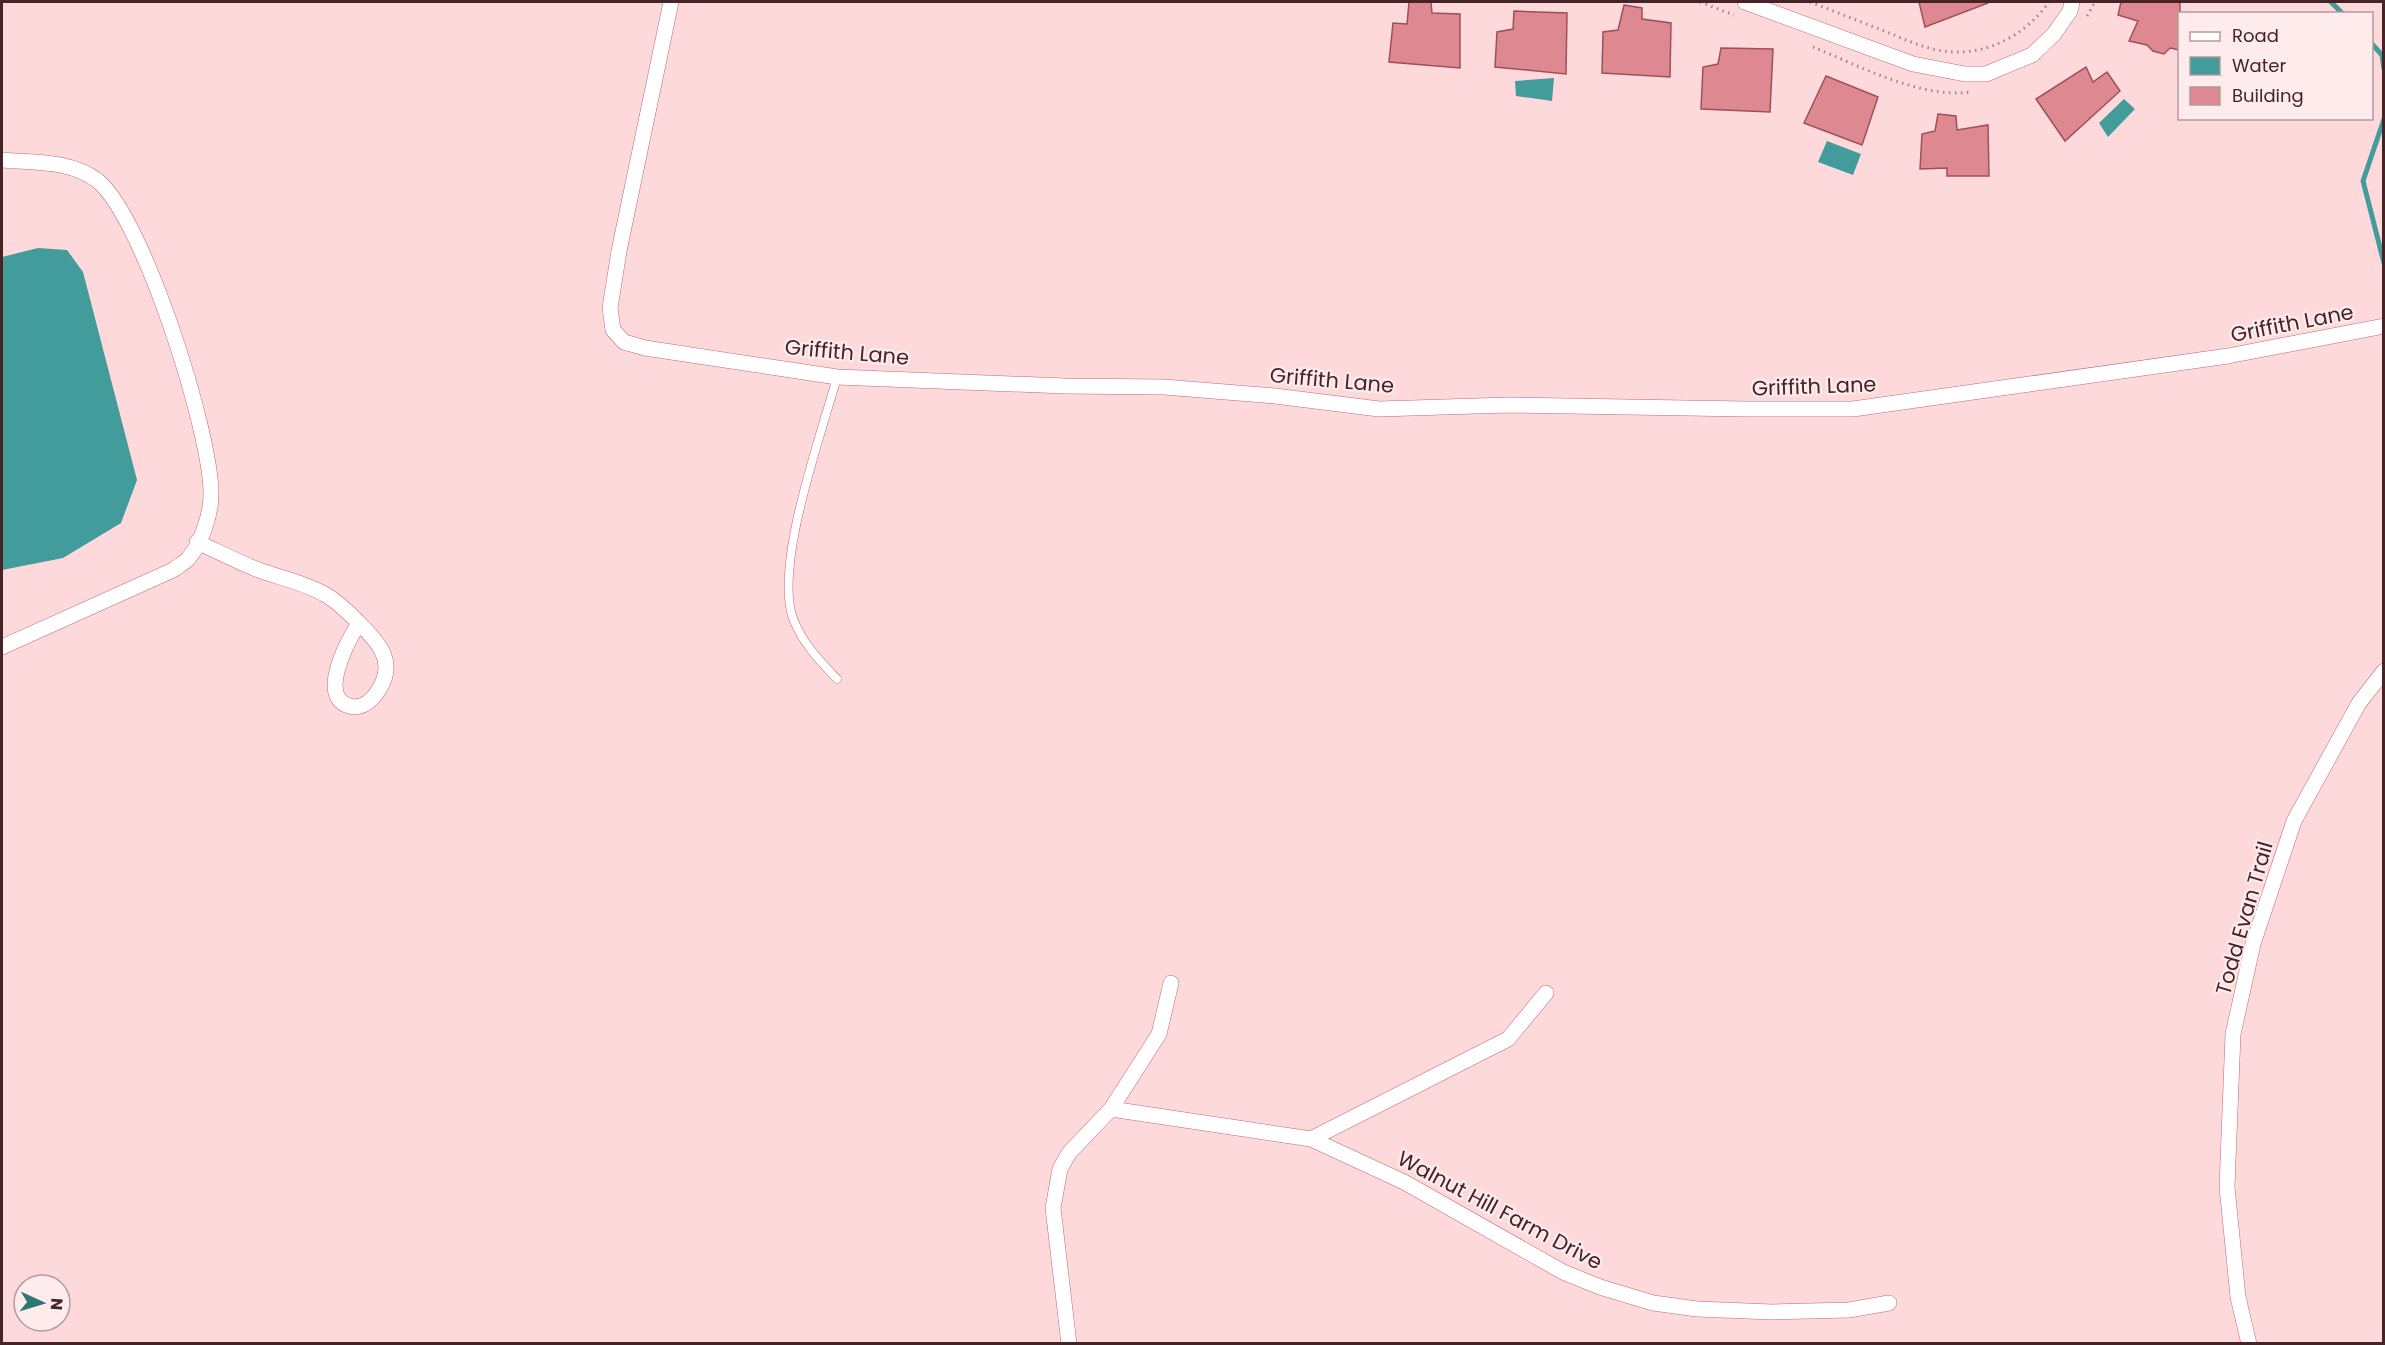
<svg xmlns="http://www.w3.org/2000/svg" width="2385" height="1345" font-family="Poppins,sans-serif">
  <style>
    .water { fill: #429c9b }
    .lines { fill: none; stroke-linecap: round; stroke-linejoin: round }
    .stream { stroke: #429c9b; stroke-width: 5 }
    .building { fill: #de8991; stroke: #9e5058; stroke-width: 1.5 }
    .service-casing { stroke: #bd6b73; stroke-width: 9 }
    .minor-casing { stroke: #bd6b73; stroke-width: 16 }
    .path { stroke: #a78486; stroke-width: 3; stroke-dasharray: 1.5 4.5; stroke-linecap: butt }
    .service { stroke: #fff; stroke-width: 8 }
    .minor { stroke: #fff; stroke-width: 15 }
    .labels { text-anchor: middle; dominant-baseline: central; stroke-width: 4.5; stroke-linejoin: round; paint-order: stroke }
    .street-label { font-size: 21px; fill: #452326; stroke: #feebec }
  </style>
  <rect width="100%" height="100%" fill="#fed9db"/>
  <!-- water -->
  <path class="water" d="M 1554,78 L 1552,101 L 1516,96 L 1515,81 Z
    M 2124,99 L 2135,109 L 2108,137 L 2099,123 Z
    M 1827,141 L 1861,154 L 1853,175 L 1818,162 Z
    M 38,248 L 67,250 L 83,272 L 137,480 L 121,523 L 63,558 L 2,570 L 2,257 Z"/>
  <g class="lines">
    <!-- stream -->
    <path class="stream" d="M 2331,2 L 2343,14
      M 2372,44 L 2382,55 L 2384,69
      M 2384,119 L 2363,181 L 2384,263"/>
  </g>
  <!-- building -->
  <path class="building" d="M 1409,2 L 1431,2 L 1432,13 L 1460,14 L 1460,68 L 1389,62 L 1393,23 L 1407,24 Z
    M 1919,2 L 1988,2 L 1988,3 L 1925,27 Z
    M 2121,2 L 2180,2 L 2180,50 L 2170,48 L 2164,54 L 2153,51 L 2147,45 L 2129,41 L 2138,21 L 2118,15 Z
    M 1624,5 L 1642,8 L 1642,19 L 1671,23 L 1670,77 L 1602,73 L 1603,32 L 1618,30 Z
    M 1514,11 L 1567,13 L 1566,74 L 1495,67 L 1497,32 L 1513,29 Z
    M 1721,48 L 1773,49 L 1770,112 L 1701,109 L 1703,67 L 1718,64 Z
    M 2086,67 L 2093,82 L 2107,72 L 2120,91 L 2065,141 L 2036,99 Z
    M 1826,76 L 1878,97 L 1862,145 L 1804,123 Z
    M 1938,114 L 1956,116 L 1957,130 L 1988,125 L 1989,176 L 1947,176 L 1947,168 L 1920,169 L 1922,134 L 1935,131 Z"/>
  <g class="lines">
    <defs>
      <path id="service" d="M 837,679 C 820,661 804,645 794,621 C 772,569 822,433 837,377"/>
      <path id="minor" d="M 671,2 L 619,251 L 610,308 L 613,330 L 624,342 L 645,348 L 837,377 L 1065,386 L 1164,387 L 1275,396 L 1379,409 L 1508,405 L 1746,409 L 1853,409 L 2228,356 L 2384,326
        M 1745,2 L 1913,64 L 1965,74 L 1986,74 L 2032,55 L 2054,34 L 2070,11 L 2072,2
        M 2,160 C 34,163 71,160 98,181 C 144,219 212,435 211,495 C 211,515 201,544 188,559 C 184,563 178,566 173,570 L 2,647
        M 197,542 C 217,551 236,561 256,569 C 279,578 304,582 326,595 C 338,602 347,611 357,621 C 375,639 395,658 382,684 C 376,696 368,706 355,707 C 314,703 347,642 359,623
        M 1111,1109 L 1311,1139 L 1404,1182 L 1563,1272 L 1600,1287 L 1653,1303 L 1697,1309 L 1772,1312 L 1849,1310 L 1889,1303
        M 1311,1139 L 1508,1039 L 1546,993
        M 1069,1344 L 1053,1208 L 1060,1169 L 1069,1153 L 1111,1109 L 1159,1034 L 1171,983
        M 2249,1344 L 2238,1297 L 2227,1187 L 2233,1034 L 2253,944 L 2294,821 L 2359,703 L 2384,671"/>
    </defs>
    <!-- service casing -->
    <use href="#service" class="service-casing"/>
    <!-- minor casing -->
    <use href="#minor" class="minor-casing"/>
    <!-- path -->
    <path class="path" d="M 1700,2 L 1734,15
      M 1810,2 C 1834,11 1858,21 1882,30 C 1902,38 1922,48 1943,51 C 1985,57 2025,36 2049,2
      M 2087,16 L 2095,2
      M 1813,47 C 1860,66 1920,99 1972,92"/>
    <!-- service -->
    <use href="#service" class="service"/>
    <!-- minor -->
    <use href="#minor" class="minor"/>
  </g>
  <g class="labels">
    <!-- street labels -->
    <g class="street-label">
      <text transform="translate(2292 323) rotate(-11)">Griffith Lane</text>
      <text transform="translate(847 352) rotate(5)">Griffith Lane</text>
      <text transform="translate(1332 380) rotate(5)">Griffith Lane</text>
      <text transform="translate(1814 386) rotate(-2)">Griffith Lane</text>
      <text transform="translate(2244 918) rotate(-74)">Todd Evan Trail</text>
      <text transform="translate(1500 1210) rotate(28)">Walnut Hill Farm Drive</text>
    </g>
  </g>
  <!-- border -->
  <rect width="2385" height="1345" fill="none" stroke="#452326" stroke-width="6"/>
  <!-- legend -->
  <rect x="2178" y="12" width="195" height="108" fill="#feebec" stroke="#b49b9d" stroke-width="1.5"/>
  <rect x="2190" y="32" width="30" height="9" fill="#ffffff" stroke="#b49b9d" stroke-width="1.5"/>
  <text x="2232" y="42" font-size="18" fill="#452326">Road</text>
  <rect x="2190" y="57" width="30" height="18" fill="#429c9b" stroke="#b49b9d" stroke-width="1.5"/>
  <text x="2232" y="72" font-size="18" fill="#452326">Water</text>
  <rect x="2190" y="87" width="30" height="18" fill="#de8991" stroke="#b49b9d" stroke-width="1.5"/>
  <text x="2232" y="102" font-size="18" fill="#452326">Building</text>
  <!-- north arrow -->
  <g transform="translate(42 1303) rotate(94)"><circle r="28" fill="#feebec" stroke="#b49b9d" stroke-width="1.5"/>
  <path d="M0-4.5L10 22L0 15L-10 22Z" fill="#2d7776"/>
  <text y="-9" font-size="16" font-weight="bold" text-anchor="middle" fill="#452326">N</text>
  </g>
</svg>
